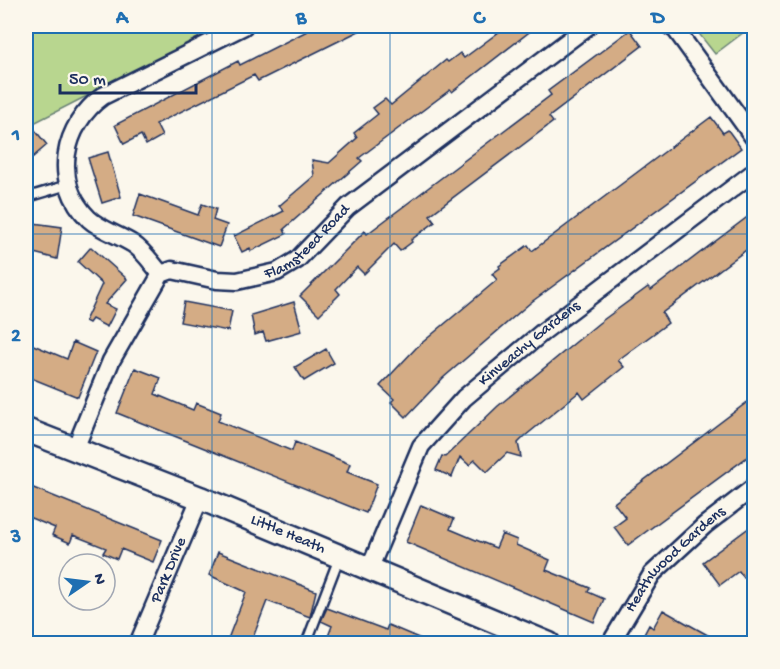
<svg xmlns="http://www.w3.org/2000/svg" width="780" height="669" font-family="'Gochi Hand',sans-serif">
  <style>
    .green { fill: #b8d68f; stroke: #6a8276; stroke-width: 1.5 }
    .building { fill: #d4ac85; stroke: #1b2f5e; stroke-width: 1.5 }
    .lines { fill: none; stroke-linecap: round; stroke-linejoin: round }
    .lane-casing { stroke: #1b2f5e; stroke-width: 13 }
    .street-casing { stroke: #1b2f5e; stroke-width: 21 }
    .secondary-casing { stroke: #1b2f5e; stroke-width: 27 }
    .lane { stroke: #fbf7ec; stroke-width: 8 }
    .street { stroke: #fbf7ec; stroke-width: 16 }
    .secondary { stroke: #fbf7ec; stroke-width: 22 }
    .grid { fill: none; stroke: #1f6fb2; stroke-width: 1.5; stroke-opacity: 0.55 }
    .labels { text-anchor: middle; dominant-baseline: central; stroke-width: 6; stroke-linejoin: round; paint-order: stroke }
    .street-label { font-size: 16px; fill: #1b2f5e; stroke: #fbf7ec }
    .neatline { fill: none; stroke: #1f6fb2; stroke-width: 2 }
    .grid-label { font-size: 20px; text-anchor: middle; font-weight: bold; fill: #1f6fb2 }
  </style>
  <rect width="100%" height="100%" fill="#fbf7ec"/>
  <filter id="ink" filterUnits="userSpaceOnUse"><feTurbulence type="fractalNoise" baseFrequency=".0167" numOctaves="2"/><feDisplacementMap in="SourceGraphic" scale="12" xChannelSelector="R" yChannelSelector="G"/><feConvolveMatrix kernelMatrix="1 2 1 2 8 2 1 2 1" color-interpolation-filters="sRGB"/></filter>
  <g filter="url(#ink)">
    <!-- green -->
    <path class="green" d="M 26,26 L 224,26 L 26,127 Z
      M 693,26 L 752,26 L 715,54 Z"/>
    <!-- building -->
    <path class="building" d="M 317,26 L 369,26 L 258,81 L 254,75 L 156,124 L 162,136 L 146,145 L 141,135 L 124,144 L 115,125 L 238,61 L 240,65 Z
      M 507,26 L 537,26 L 452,92 L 450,90 L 359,158 L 362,161 L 284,229 L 286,234 L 251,251 L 250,248 L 242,252 L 234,236 L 284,211 L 279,206 L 314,176 L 312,160 L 329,163 L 357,138 L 354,133 L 378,114 L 373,108 L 385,99 L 391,105 L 446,60 L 448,62 L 460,53 L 464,58 Z
      M 630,30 L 642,46 L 549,117 L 553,122 L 430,215 L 435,222 L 411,240 L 412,242 L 400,251 L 394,244 L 364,274 L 357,267 L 336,289 L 340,294 L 319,315 L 300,296 L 365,231 L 367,234 L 551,95 L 548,91 Z
      M 711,117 L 723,133 L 728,130 L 741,148 L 530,303 L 443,378 L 406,417 L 391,402 L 394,399 L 380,386 L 417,347 L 497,280 L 492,274 L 500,268 L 499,266 L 528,245 L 532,251 Z
      M 26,119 L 47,145 L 26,163 Z
      M 108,152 L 121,197 L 102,203 L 88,158 Z
      M 140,194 L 198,215 L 202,204 L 216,209 L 213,220 L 227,225 L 219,247 L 133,216 Z
      M 754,212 L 754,244 L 662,313 L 668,323 L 618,360 L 624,367 L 584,399 L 579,392 L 525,436 L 518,443 L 521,457 L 507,453 L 487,472 L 475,460 L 469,465 L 460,457 L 452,477 L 436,470 L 442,456 L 445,457 L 498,406 L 599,323 L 648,287 L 651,290 Z
      M 26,222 L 62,227 L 57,259 L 26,251 Z
      M 91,247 L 127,279 L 105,304 L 116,309 L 107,327 L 92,319 L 89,323 L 85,321 L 102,284 L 78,262 Z
      M 184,302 L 232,311 L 228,331 L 180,322 Z
      M 294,302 L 302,331 L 266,341 L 263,332 L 255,335 L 251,315 Z
      M 26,342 L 67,359 L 73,342 L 96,352 L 78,397 L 26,376 Z
      M 326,349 L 334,363 L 304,381 L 295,367 Z
      M 135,368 L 161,378 L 155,394 L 193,410 L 196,403 L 221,413 L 218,421 L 292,451 L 295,442 L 350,464 L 347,472 L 377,484 L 366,513 L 117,413 Z
      M 754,397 L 754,452 L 628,545 L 614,527 L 626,518 L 614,503 Z
      M 26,485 L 162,540 L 153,562 L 121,549 L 117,559 L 103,553 L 106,548 L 73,535 L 70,543 L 52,535 L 55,528 L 26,516 Z
      M 421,505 L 454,519 L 450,529 L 476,540 L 496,548 L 502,534 L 517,540 L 516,545 L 550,560 L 546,570 L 590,588 L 588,592 L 604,599 L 594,622 L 406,542 Z
      M 754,524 L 754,570 L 744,578 L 739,571 L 720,585 L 703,562 Z
      M 218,552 L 316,591 L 310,617 L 267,601 L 252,640 L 248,639 L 247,644 L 226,644 L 246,592 L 209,575 Z
      M 327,608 L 386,630 L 388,625 L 433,644 L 325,644 L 332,626 L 321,621 Z
      M 663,610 L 686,623 L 724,644 L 639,644 L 649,625 L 653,628 Z"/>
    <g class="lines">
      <defs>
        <path id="lane" d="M 26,206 L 31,196 L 68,185
          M 306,644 L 339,558"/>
        <g id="street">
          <path d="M 670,26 L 676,30 L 754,138"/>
          <path d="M 161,274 C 153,265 144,251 133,244 C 119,235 101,230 89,219 C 51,182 63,125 103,96 L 244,26"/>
          <path id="s1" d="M 75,449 L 111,361 L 161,274 L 172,270 L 217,280 L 237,281 L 277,272 L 297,260 L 348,207 L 588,26"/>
          <path id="s2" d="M 369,570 L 421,446 L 464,398 L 544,331 L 754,172"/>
          <path id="s3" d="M 138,644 L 200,498"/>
          <path id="s4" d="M 610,644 L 652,574 L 705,525 L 754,487"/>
        </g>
        <g id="secondary">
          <path id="s5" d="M 26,430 L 200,498 L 549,644"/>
        </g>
      </defs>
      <!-- lane casing -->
      <use href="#lane" class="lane-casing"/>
      <!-- street casing -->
      <use href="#street" class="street-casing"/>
      <!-- secondary casing -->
      <use href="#secondary" class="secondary-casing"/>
      <!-- lane -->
      <use href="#lane" class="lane"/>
      <!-- street -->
      <use href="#street" class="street"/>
      <!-- secondary -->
      <use href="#secondary" class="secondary"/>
    </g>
  </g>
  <!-- grid -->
  <path class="grid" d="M 212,26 L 212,644M 390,26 L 390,644M 568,26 L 568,644M 26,234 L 754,234M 26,435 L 754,435"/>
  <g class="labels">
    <!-- street labels -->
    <g class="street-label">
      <text stroke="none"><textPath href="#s1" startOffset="356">Flamsteed Road</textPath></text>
      <text stroke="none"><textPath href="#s2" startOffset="284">Kinveachy Gardens</textPath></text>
      <text stroke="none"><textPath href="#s5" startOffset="282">Little Heath</textPath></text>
      <text stroke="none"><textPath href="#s4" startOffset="108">Heathwood Gardens</textPath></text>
      <text stroke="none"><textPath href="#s3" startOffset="80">Park Drive</textPath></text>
    </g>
  </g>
  <!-- margin -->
  <rect width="780" height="669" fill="none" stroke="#fbf7ec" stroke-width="66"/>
  <!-- north arrow -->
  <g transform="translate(87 582) rotate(76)"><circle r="28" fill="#fbf7ec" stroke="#a1a7b3" stroke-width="1.5"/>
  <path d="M0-4.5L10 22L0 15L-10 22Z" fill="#1f6fb2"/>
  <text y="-9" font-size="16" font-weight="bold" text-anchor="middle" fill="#1b2f5e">N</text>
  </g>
  <!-- scale -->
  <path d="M60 84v9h136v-9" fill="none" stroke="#1b2f5e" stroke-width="3"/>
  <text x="69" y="84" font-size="18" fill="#1b2f5e" stroke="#fbf7ec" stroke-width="4.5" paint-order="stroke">50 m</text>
  <rect x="33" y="33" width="714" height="603" class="neatline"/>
  <g class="grid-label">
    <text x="122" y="23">A</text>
    <text x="301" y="23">B</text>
    <text x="479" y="23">C</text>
    <text x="658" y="23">D</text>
    <text x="16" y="140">1</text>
    <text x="16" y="341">2</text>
    <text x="16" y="542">3</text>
  </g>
</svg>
